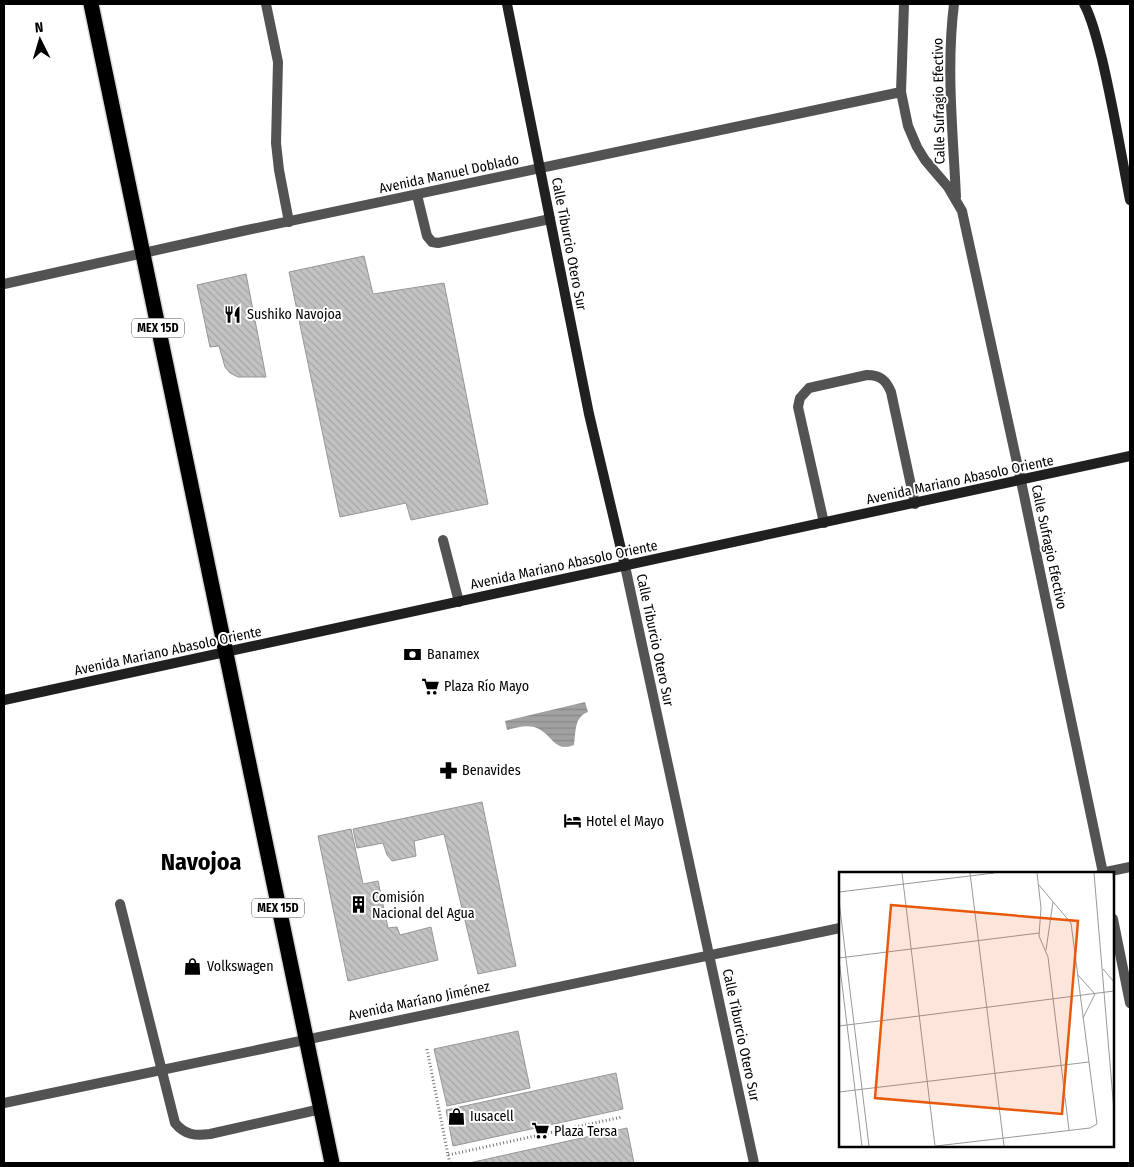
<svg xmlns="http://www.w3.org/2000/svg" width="1134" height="1167" font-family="'Fira Sans Condensed',sans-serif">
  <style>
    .water { fill: url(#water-rules) }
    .building { fill: url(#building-back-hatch); stroke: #979797 }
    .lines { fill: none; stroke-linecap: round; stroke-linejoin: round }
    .highway-casing { stroke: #dbdbdb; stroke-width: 18 }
    .path { stroke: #757575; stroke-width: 3; stroke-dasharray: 1 2.5; stroke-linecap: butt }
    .lane { stroke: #535353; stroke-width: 10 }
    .street { stroke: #535353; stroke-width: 10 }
    .secondary { stroke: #202020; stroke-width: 10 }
    .highway { stroke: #000; stroke-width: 15 }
    .labels { text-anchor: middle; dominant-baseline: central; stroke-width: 4; stroke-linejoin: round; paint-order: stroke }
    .shield { fill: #fff; stroke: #4c4c4c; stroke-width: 1 }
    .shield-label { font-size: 12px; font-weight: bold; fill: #000 }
    .street-label { font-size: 14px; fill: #000; stroke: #fff }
    .poi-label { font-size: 14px; fill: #000; stroke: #fff; text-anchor: start }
    .town-label { font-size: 24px; font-weight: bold; fill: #000; stroke: #fff }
    .inset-road { fill: none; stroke: #999; stroke-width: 1 }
    .view { fill: #e8590c; fill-opacity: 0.15; stroke: #e8590c; stroke-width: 2.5 }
    .inset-edge { fill: none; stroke: #000; stroke-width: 2.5 }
  </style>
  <defs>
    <pattern id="water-rules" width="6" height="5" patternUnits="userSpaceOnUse" patternTransform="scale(1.25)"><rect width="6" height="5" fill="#a1a1a1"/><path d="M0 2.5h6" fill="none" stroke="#898989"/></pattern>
    <pattern id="building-back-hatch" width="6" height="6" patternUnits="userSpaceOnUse" patternTransform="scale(1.25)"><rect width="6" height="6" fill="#c3c3c3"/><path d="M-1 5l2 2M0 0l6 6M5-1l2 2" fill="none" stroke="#a6a6a6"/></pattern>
  </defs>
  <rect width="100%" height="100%" fill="#fff"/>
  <!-- water -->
  <path class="water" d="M 585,702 L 588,712 C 574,717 576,732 574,745 C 553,753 553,733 534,727 C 525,725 515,728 507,730 L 505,721 Z"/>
  <!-- building -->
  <path class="building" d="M 364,256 L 373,294 L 444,283 L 488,504 L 411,520 L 406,503 L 340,517 L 289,272 Z
    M 246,274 L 266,377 L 238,377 L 230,373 L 225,367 L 219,346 L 210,347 L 197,285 Z
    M 482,802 L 516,966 L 478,974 L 444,834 L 414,841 L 416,856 L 392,861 L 387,855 L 383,843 L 357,848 L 353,829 Z
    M 351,829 L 363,884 L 378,881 L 388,928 L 397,927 L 400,935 L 431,927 L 438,960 L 348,981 L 318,836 Z
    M 518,1031 L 530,1088 L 447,1106 L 434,1049 Z
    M 616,1073 L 623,1109 L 453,1146 L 446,1110 Z
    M 627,1128 L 634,1163 L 469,1163 Z"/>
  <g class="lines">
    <defs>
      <path id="highway" d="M 91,4 L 332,1163"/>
    </defs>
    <!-- highway casing -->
    <use href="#highway" class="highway-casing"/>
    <!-- path -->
    <path class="path" d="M 427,1049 L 448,1155 L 622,1117
      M 448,1155 L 450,1163"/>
    <!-- lane -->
    <path class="lane" d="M 266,4 L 278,62 L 276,143 L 279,170 L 289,222
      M 417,195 L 427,236 L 432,242 L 438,243 L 550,219
      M 824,523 L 798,407 L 800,398 L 809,388 L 867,375 C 880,375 886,380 891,392 L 915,504
      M 443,540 L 459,602
      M 120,904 L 175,1123 C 185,1135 195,1136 210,1134 L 321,1109"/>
    <!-- street -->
    <path class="street" d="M 904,4 L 901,92 L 908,126 L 917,147 L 925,160 L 948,187 L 962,211 L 1021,481 L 1103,873
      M 954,4 C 946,68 953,133 956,197
      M 4,284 L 247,230 L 901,92
      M 625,566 L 754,1163
      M 1101,873 L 1130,867
      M 1113,919 L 1130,1003
      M 4,1103 L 840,928"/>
    <!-- secondary -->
    <path class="secondary" d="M 507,4 L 589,414 L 625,566
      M 1084,4 C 1093,20 1097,41 1102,59 C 1113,106 1121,153 1130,200
      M 4,700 L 1130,456"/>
    <!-- highway -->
    <use href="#highway" class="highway"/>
  </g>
  <!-- icons -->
  <defs>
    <symbol id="restaurant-bare" viewBox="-9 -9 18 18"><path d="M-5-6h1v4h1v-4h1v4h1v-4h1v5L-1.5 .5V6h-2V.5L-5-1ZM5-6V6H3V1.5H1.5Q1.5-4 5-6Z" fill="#000" stroke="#fff" stroke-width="2.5" paint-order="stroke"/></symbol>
    <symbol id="bank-bare" viewBox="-9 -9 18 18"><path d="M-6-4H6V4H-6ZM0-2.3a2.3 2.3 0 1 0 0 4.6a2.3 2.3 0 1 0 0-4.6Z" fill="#000" stroke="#fff" stroke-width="2.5" paint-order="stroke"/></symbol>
    <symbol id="supermarket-bare" viewBox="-9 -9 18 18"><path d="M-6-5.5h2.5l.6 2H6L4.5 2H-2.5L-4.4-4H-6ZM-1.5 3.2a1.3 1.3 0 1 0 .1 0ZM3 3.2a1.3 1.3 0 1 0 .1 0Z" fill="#000" stroke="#fff" stroke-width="2.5" paint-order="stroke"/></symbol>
    <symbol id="pharmacy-bare" viewBox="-9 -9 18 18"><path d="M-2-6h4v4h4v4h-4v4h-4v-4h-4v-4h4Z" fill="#000" stroke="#fff" stroke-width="2.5" paint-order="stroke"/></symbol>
    <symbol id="hotel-bare" viewBox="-9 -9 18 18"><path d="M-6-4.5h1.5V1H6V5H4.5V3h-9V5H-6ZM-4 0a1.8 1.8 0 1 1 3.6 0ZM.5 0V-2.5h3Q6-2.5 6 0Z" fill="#000" stroke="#fff" stroke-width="2.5" paint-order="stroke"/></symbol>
    <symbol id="building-bare" viewBox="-9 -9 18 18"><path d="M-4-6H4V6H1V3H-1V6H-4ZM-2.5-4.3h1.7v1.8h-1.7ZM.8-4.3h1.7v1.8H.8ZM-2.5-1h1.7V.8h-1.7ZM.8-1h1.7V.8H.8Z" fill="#000" stroke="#fff" stroke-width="2.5" paint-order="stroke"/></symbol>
    <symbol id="shop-bare" viewBox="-9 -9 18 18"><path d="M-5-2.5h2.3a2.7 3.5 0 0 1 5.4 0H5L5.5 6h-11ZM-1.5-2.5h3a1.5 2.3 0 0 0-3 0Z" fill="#000" stroke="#fff" stroke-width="2.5" paint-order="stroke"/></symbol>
  </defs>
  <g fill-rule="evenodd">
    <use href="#restaurant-bare" x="220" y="302" width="25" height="25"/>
    <use href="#bank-bare" x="400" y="642" width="25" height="25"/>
    <use href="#supermarket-bare" x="418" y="674" width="25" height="25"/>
    <use href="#pharmacy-bare" x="436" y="758" width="25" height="25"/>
    <use href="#hotel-bare" x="560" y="808" width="25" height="25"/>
    <use href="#building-bare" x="346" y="892" width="25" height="25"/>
    <use href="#shop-bare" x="180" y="954" width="25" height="25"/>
    <use href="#shop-bare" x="444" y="1104" width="25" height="25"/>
    <use href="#supermarket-bare" x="528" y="1118" width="25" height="25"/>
  </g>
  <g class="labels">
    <!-- shield labels -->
    <g class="shield">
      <rect x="132" y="318.5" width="52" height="19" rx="4"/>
      <rect x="252" y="898.5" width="52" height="19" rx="4"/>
    </g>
    <g class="shield-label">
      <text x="158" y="328">MEX 15D</text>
      <text x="278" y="908">MEX 15D</text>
    </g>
    <!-- street labels -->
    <g class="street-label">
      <text transform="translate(939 101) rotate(-91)">Calle Sufragio Efectivo</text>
      <text transform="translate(449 174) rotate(-12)">Avenida Manuel Doblado</text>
      <text transform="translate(569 244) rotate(79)">Calle Tiburcio Otero Sur</text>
      <text transform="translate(960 480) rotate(-12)">Avenida Mariano Abasolo Oriente</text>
      <text transform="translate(1049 547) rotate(78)">Calle Sufragio Efectivo</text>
      <text transform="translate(564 565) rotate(-12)">Avenida Mariano Abasolo Oriente</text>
      <text transform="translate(655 640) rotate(78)">Calle Tiburcio Otero Sur</text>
      <text transform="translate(168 651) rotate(-12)">Avenida Mariano Abasolo Oriente</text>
      <text transform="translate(419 1001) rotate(-12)">Avenida Maríano Jiménez</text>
      <text transform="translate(741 1035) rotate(78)">Calle Tiburcio Otero Sur</text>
    </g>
    <!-- poi labels -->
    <g class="poi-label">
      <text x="247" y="314">Sushiko Navojoa</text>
      <text x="427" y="654">Banamex</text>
      <text x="444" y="686">Plaza Río Mayo</text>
      <text x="462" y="770">Benavides</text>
      <text x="586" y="821">Hotel el Mayo</text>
      <text x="372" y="897">Comisión<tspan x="372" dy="16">Nacional del Agua</tspan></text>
      <text x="207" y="966">Volkswagen</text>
      <text x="470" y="1116">Iusacell</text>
      <text x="554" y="1131">Plaza Tersa</text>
    </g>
    <!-- town labels -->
    <g class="town-label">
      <text x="201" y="862">Navojoa</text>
    </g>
  </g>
  <!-- overview -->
  <g transform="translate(839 872)">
    <rect width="275" height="275" fill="#fff"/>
    <path class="inset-road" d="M 63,1 L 96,274M 131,1 L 165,274M 198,1 L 202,36 L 200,64 L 209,85 L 230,258M 255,1 L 275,239M 274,1 L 275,18M 0,20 L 155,1M 0,29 L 30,274M 207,78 L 214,30M 0,86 L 200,61M 0,88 L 23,274M 264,97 L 275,110M 239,103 L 256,122 L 244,146M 80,144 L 275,119M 0,154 L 80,144M 0,220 L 250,190M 97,274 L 251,256 L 258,252 L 232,51 L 199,12"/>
    <path class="view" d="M 52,33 L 239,49 L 223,242 L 36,226 Z"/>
    <rect width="275" height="275" class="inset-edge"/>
  </g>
  <!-- border -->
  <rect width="1134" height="1167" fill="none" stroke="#000000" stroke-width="10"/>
  <!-- north arrow -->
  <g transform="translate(40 40) rotate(355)" stroke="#ffffff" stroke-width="4" paint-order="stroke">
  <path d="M0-4L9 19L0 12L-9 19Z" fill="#000000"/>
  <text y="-8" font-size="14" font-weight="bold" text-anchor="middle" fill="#000000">N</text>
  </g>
</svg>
